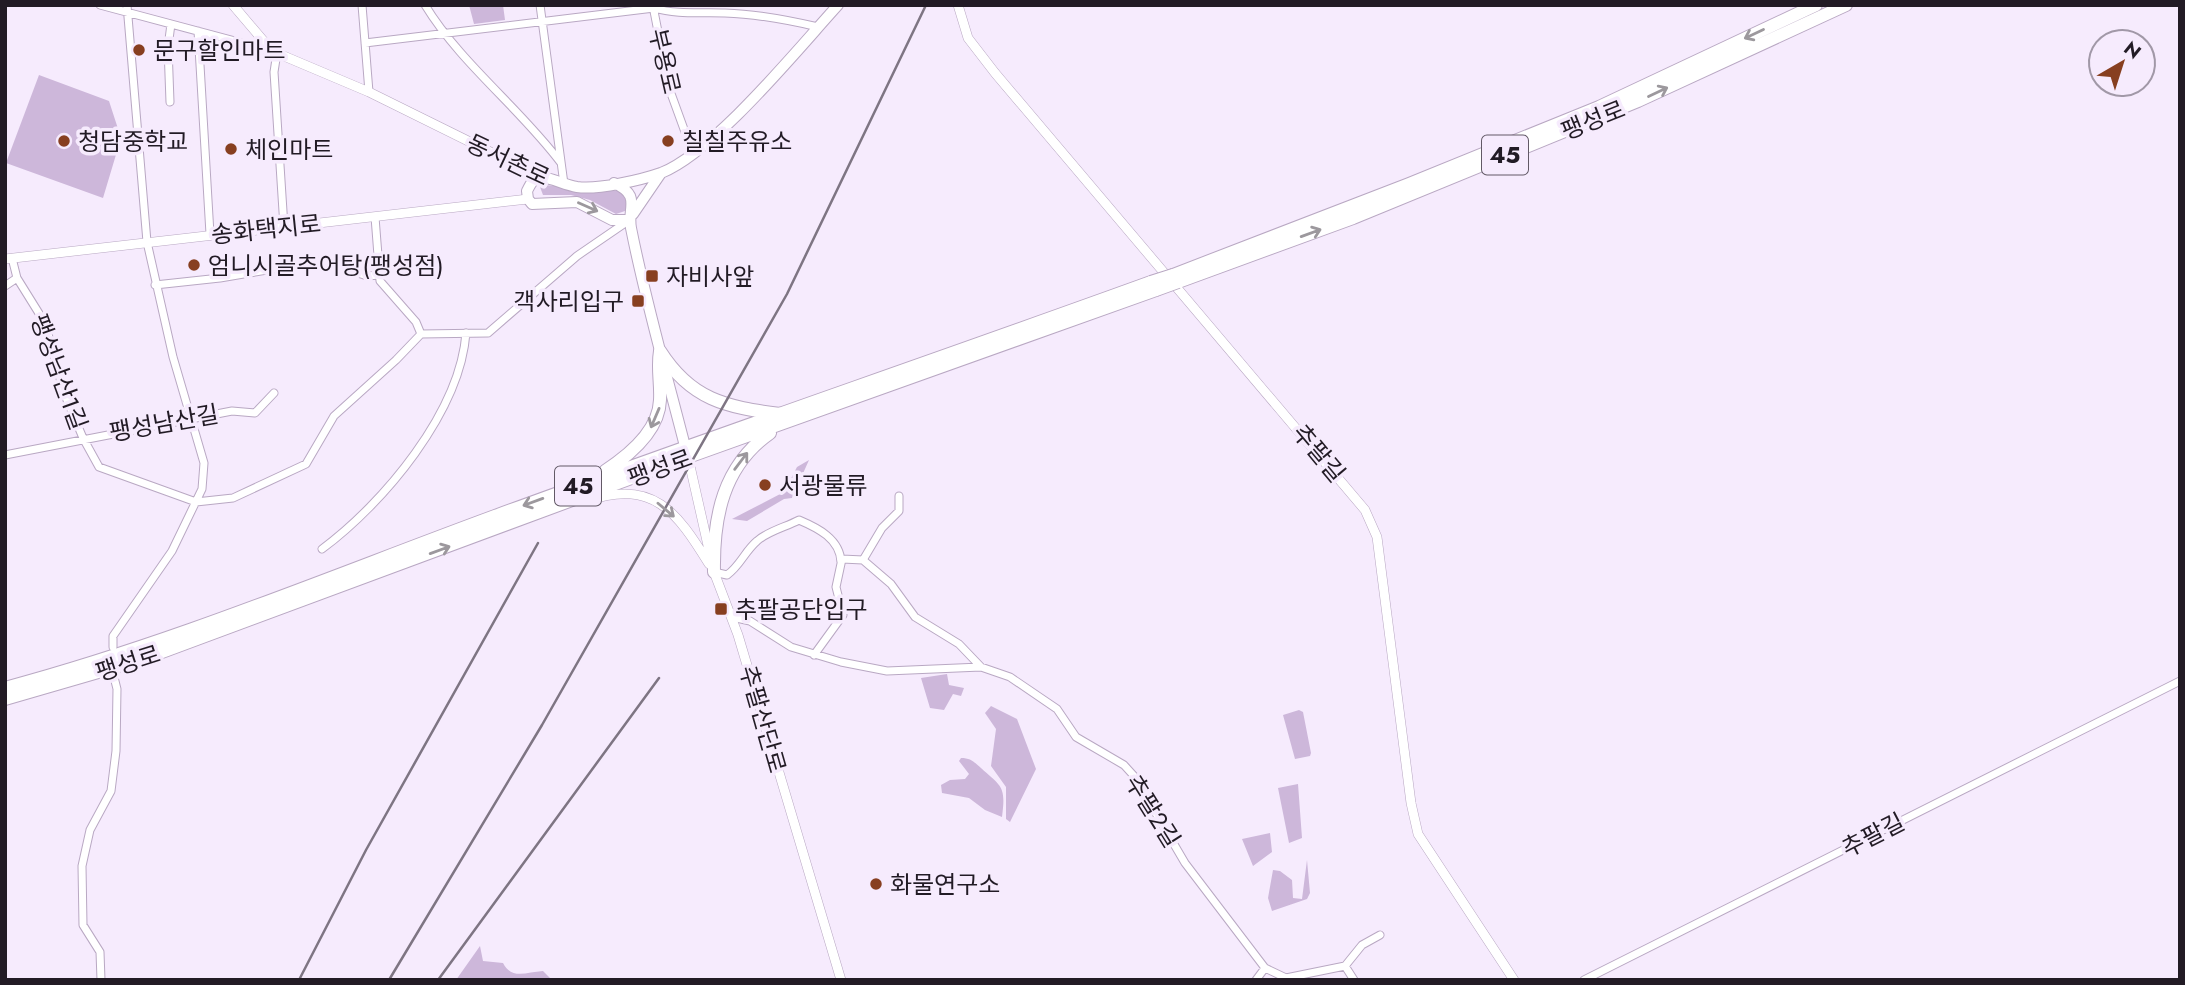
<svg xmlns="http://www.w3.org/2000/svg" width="2185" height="985" font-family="Jost,'Noto Sans KR',sans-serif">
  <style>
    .green { fill: #cdb7da }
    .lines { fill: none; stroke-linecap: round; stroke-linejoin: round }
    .minor-casing { stroke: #b9a8c3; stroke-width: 9 }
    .tertiary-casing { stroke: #b9a8c3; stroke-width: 10 }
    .secondary-casing { stroke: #b9a8c3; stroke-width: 12 }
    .primary-casing { stroke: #b9a8c3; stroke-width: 14 }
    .minor { stroke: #fff; stroke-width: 7 }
    .tertiary { stroke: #fff; stroke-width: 9 }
    .secondary { stroke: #fff; stroke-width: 10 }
    .primary { stroke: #fff; stroke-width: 12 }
    .rail { stroke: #7e7583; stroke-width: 2.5 }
    .primary-bridge-casing { stroke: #b9a8c3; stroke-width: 14; stroke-linecap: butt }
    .primary-bridge { stroke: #fff; stroke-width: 12 }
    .oneway { stroke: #9c989d }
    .poi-dot { fill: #873f20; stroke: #f6ebfd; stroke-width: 2.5 }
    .labels { text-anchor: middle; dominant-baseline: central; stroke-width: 7; stroke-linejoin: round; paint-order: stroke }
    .shield { fill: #f6ebfd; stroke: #625966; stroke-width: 2 }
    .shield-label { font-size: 23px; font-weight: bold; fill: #221b25 }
    .poi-label { font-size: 24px; fill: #221b25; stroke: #f6ebfd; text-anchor: start }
    .street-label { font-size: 24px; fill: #221b25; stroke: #f6ebfd }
  </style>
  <rect width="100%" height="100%" fill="#f6ebfd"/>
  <!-- green -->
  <path class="green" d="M 469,5 L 503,5 L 505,20 L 474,24 Z
    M 39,75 L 109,101 L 121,138 L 103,198 L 6,163 Z
    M 544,185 L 623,191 L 630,204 L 625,211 L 616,214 L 590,200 L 571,195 L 543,195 L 540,187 Z
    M 809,460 L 792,498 L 784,499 L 747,521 L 732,519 L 784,492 L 797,467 Z
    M 947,674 L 949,685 L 964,688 L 961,696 L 953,694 L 944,710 L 930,708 L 921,678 Z
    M 991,706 L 1017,719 L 1036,769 L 1010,822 L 1006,819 L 1006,787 L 991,766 L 996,729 L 985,713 Z
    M 1299,710 L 1303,712 L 1311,753 L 1310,756 L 1295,759 L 1283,715 Z
    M 961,758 C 971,758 974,762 981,768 C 1002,787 1006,786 1002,817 L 985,810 L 969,798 L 942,793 L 941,785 L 950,780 L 965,779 L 969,774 L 959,761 Z
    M 1298,784 L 1302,838 L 1289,843 L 1278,788 Z
    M 1270,833 L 1272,852 L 1253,866 L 1242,839 Z
    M 1307,860 L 1310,893 L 1307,899 L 1272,911 L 1268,898 L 1273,870 L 1280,871 L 1292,880 L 1293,898 L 1302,899 Z
    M 480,946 L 483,961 L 503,963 C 512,980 526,972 543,971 L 552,980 L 456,980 Z"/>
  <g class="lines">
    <defs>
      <path id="minor" d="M 100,5 L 272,51 L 276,59 L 274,72 L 284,227
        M 362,5 L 369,92
        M 425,5 C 461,64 520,108 561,163
        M 540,5 L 564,184
        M 653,6 L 669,88 L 693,154
        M 198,31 L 210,234
        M 365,43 L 654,8 C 677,15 701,12 725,13 C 757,14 788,20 818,27
        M 170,102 L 168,47 L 171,24
        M 375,217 L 380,281 L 416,322 L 421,334
        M 12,258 L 17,278 L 45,323 L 64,393 L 83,438 L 99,467 L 196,502 L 233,498 L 306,464 L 334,416 L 396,360 L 421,334 L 488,333 L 577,256 L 628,221
        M 155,285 L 220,278 L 321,261 L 367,276 L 379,275
        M 5,286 L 17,278
        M 5,455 L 232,411 L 255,413 L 274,393
        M 322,549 C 384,503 460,412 466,333
        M 863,560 L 891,584 L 915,617 L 959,644 L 981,667
        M 714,572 L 727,575 C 740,566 745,551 757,541 C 768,531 786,527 799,520 C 818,528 840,539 841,562
        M 732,617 L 750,621 L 791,647 L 841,662 L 887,671 L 981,667 L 1010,677 L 1057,709 L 1076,737 L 1124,765 L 1134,776 L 1185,863 L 1265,968 L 1286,978 L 1345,966 L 1362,945 L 1380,935
        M 113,647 L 113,636 L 172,551 L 202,489 L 204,463 L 173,357 L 147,242 L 127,5
        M 814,655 L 843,615 L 836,587 L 842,559 L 863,560 L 882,528 L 899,511 L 899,496
        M 1345,966 L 1354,980
        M 101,980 L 100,952 L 83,925 L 82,866 L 90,830 L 111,791 L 116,751 L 117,689 L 114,677
        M 1256,980 L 1265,968
        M 1584,980 L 2180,681"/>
      <path id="tertiary" d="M 233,5 L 272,51 L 369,92 L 541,177
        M 958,5 L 968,38 L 995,73 L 1365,510 L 1377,537 L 1411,803 L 1418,834 L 1514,980
        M 5,259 L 528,199
        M 688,457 L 714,572 L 738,635 L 841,980
        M 581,497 L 587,501 C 653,478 677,512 709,564"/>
      <path id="secondary" d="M 614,183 C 642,196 627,207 631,228 C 646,304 668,379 687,454
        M 633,214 L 661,173
        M 630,220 L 612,220 L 577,202 L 532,204 L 528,199 L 527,191 C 530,185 534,176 541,177 C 552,178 565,185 577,187 C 598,190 641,180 661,173 C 714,152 797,50 838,5"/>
      <path id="primary" d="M 1173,275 L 1409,184 L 1599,107 L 1816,5
        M 1178,282 L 1353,218 L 1638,101 L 1846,5
        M 660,351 C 691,400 726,407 780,414
        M 605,471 C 628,456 659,431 660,400 C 661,383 657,368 660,351
        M 714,572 C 713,517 723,466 770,433
        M 5,688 C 173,643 332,576 495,516 C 713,436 933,361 1151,282
        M 5,699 L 143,659 L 688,457 L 1156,290"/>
    </defs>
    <!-- minor casing -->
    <use href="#minor" class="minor-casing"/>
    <!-- tertiary casing -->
    <use href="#tertiary" class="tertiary-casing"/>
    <!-- secondary casing -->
    <use href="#secondary" class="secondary-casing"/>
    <!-- primary casing -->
    <use href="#primary" class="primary-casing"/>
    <!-- minor -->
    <use href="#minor" class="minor"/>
    <!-- tertiary -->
    <use href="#tertiary" class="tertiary"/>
    <!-- secondary -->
    <use href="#secondary" class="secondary"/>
    <!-- primary -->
    <use href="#primary" class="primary"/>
    <!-- rail -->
    <path class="rail" d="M 299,980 L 366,850 L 538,543
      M 389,980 L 542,725 L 787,294 L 926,5
      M 438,980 L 659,678"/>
    <defs>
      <path id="primary-bridge" d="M 1151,282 L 1173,275
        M 1156,290 L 1178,282"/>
    </defs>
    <!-- primary-bridge casing -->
    <use href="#primary-bridge" class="primary-bridge-casing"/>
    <!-- primary-bridge -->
    <use href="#primary-bridge" class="primary-bridge"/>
  </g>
  <!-- one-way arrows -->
  <defs><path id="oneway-shaft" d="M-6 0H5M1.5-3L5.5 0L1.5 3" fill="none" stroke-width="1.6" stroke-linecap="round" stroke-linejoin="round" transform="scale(1.75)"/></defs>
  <g class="oneway">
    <use href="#oneway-shaft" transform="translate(1754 34) rotate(155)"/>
    <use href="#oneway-shaft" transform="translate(1658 92) rotate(-25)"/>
    <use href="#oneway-shaft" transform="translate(588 207) rotate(24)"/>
    <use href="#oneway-shaft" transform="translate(1311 233) rotate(-20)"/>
    <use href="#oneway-shaft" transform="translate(655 418) rotate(113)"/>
    <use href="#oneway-shaft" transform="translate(741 461) rotate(-53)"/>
    <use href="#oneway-shaft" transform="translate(533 502) rotate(160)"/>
    <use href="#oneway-shaft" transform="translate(666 510) rotate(40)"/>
    <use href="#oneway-shaft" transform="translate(440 550) rotate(-20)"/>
  </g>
  <!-- markers -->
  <g class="poi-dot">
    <circle cx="139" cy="50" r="7"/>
    <circle cx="64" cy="141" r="7"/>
    <circle cx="668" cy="141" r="7"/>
    <circle cx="231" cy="149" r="7"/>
    <circle cx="194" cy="265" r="7"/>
    <rect x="645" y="269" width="14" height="14" rx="3.5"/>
    <rect x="631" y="294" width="14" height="14" rx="3.5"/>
    <circle cx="765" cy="485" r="7"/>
    <rect x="714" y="602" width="14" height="14" rx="3.5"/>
    <circle cx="876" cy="884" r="7"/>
  </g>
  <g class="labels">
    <!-- shield labels -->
    <g class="shield">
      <rect x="1482" y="135.5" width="46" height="39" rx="5"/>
      <rect x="555" y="466.5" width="46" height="39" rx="5"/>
    </g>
    <g class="shield-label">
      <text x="1505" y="155">45</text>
      <text x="578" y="486">45</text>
    </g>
    <!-- poi labels -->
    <g class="poi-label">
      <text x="153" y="50">문구할인마트</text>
      <text x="78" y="141">청담중학교</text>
      <text x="682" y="141">칠칠주유소</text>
      <text x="245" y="149">체인마트</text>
      <text x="208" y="265">엄니시골추어탕(팽성점)</text>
      <text x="666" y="276">자비사앞</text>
      <text x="624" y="301" text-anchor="end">객사리입구</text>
      <text x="779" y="485">서광물류</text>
      <text x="735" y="609">추팔공단입구</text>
      <text x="890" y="884">화물연구소</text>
    </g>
    <!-- street labels -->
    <g class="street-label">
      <text transform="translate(665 61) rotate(77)">부용로</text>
      <text transform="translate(1593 120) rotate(-22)">팽성로</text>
      <text transform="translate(508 160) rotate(25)">동서촌로</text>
      <text transform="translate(266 229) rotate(-6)">송화택지로</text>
      <text transform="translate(59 372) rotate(70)">팽성남산1길</text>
      <text transform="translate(164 423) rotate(-10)">팽성남산길</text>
      <text transform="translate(1319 453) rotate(50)">추팔길</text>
      <text transform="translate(660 468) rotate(-20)">팽성로</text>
      <text transform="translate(128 663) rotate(-18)">팽성로</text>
      <text transform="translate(763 719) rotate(74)">추팔산단로</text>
      <text transform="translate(1153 811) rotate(58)">추팔2길</text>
      <text transform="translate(1873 835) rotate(-27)">추팔길</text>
    </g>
  </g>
  <!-- border -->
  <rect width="2185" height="985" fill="none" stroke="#221b25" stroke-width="14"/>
  <!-- north arrow -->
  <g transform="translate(2122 63) rotate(39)"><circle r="33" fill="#f6ebfd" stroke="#a198a7" stroke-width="2"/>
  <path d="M0-5L12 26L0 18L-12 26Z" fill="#873f20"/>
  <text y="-10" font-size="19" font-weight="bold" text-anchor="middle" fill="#221b25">N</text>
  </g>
</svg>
